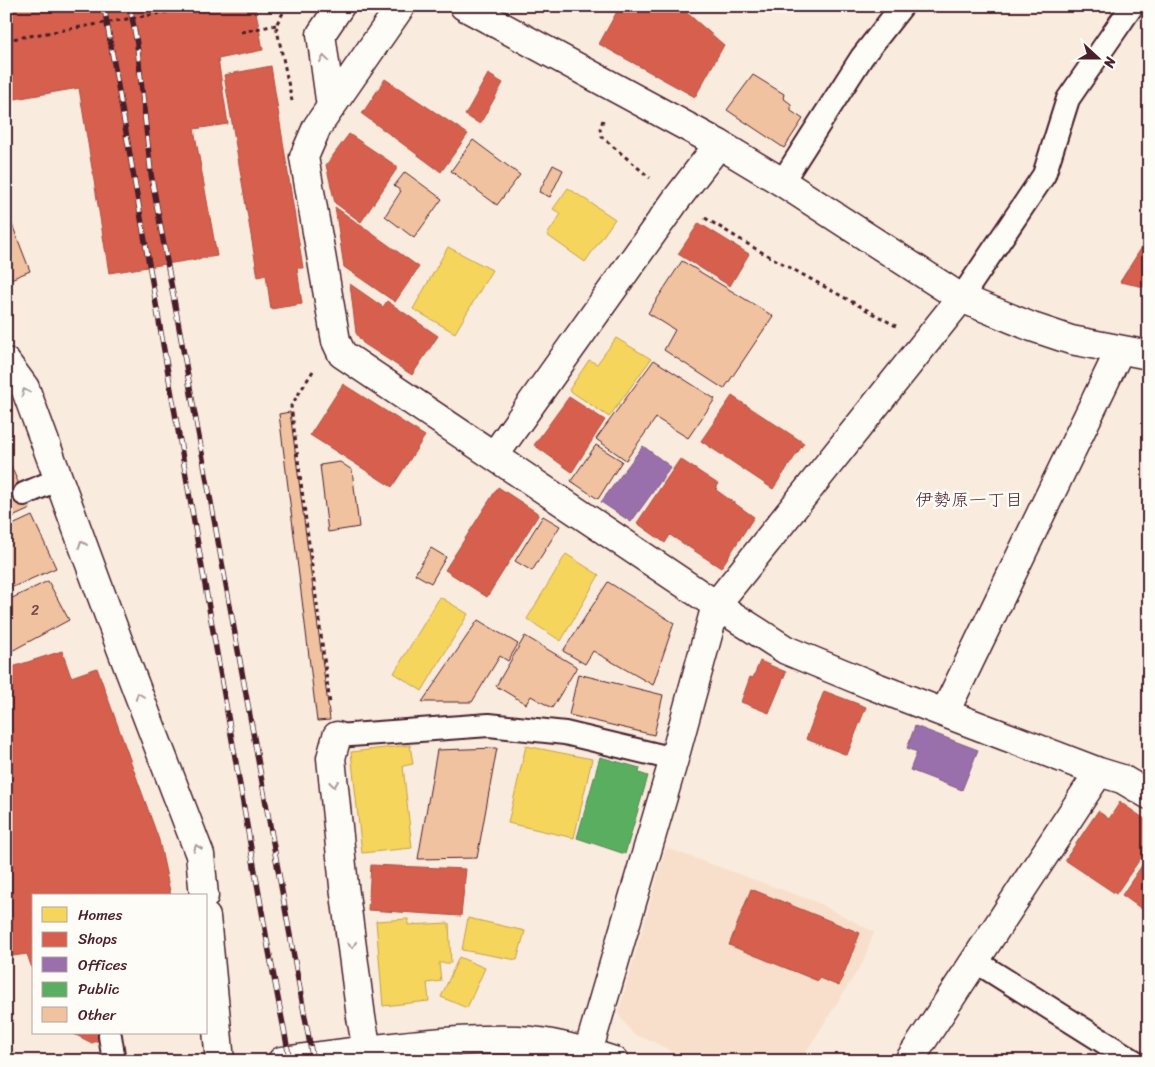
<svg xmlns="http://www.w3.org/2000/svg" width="1155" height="1067" font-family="Sriracha,'Klee One',sans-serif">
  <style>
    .built { fill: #f7dfcb }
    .homes { fill: #f6d55c; stroke: #c29e4d }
    .shops { fill: #d6604d; stroke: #ac4c43 }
    .offices { fill: #9970ab; stroke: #815885 }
    .public { fill: #5aae61; stroke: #558351 }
    .building { fill: #f1c2a0; stroke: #4a1f2b }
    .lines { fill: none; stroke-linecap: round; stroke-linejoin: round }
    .lane-casing { stroke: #4a1f2b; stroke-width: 26 }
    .street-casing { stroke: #4a1f2b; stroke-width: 31 }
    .secondary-casing { stroke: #4a1f2b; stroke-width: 31 }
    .primary-casing { stroke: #4a1f2b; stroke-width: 31 }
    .path { stroke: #4a1f2b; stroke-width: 3; stroke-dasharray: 4 4; stroke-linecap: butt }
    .lane { stroke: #fdfcf7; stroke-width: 22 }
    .street { stroke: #fdfcf7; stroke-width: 28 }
    .secondary { stroke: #fdfcf7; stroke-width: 28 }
    .primary { stroke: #fdfcf7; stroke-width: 28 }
    .rail-casing { stroke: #4a1f2b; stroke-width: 5.5 }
    .rail { stroke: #fdfcf7; stroke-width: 4; stroke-dasharray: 11; stroke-linecap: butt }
    .path-bridge { stroke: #4a1f2b; stroke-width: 3; stroke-dasharray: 4 4; stroke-linecap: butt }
    .oneway { stroke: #ac999b }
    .labels { text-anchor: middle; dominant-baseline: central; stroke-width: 5; stroke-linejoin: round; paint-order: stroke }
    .number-label { font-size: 14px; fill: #744848 }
    .neighbourhood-label { font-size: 18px; fill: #4a1f2b; stroke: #fdfcf7 }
  </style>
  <rect width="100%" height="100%" fill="#f9ebdd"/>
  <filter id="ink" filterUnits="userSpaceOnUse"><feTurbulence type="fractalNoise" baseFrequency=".02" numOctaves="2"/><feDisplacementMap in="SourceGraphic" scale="10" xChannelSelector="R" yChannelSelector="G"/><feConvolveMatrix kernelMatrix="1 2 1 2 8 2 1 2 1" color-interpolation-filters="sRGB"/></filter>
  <g filter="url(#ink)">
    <!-- built -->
    <path class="built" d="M 666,848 L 816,902 L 874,932 L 863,962 L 800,1061 L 690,1061 L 654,1042 L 633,1034 L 618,1014 Z"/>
    <!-- homes -->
    <path class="homes" d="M 568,188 L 615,219 L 585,262 L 547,235 L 561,214 L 553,209 Z
      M 448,247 L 492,270 L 455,333 L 413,309 Z
      M 616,338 L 651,359 L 609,417 L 569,390 L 589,360 L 597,364 Z
      M 566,554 L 599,575 L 561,641 L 527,619 Z
      M 440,597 L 468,614 L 422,691 L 394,673 Z
      M 410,745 L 413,764 L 403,766 L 412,848 L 362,853 L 351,752 Z
      M 526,746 L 592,759 L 574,838 L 508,823 Z
      M 468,918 L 525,931 L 517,960 L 462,950 Z
      M 408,919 L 408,925 L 449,923 L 451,963 L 439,963 L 441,981 L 427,983 L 429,1001 L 383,1006 L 376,921 Z
      M 459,957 L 485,968 L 467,1008 L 441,997 Z"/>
    <!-- shops -->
    <path class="shops" d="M 6,6 L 255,6 L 263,50 L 218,59 L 228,124 L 194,129 L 217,256 L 109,273 L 79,88 L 9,100 L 6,78 Z
      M 620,6 L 679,6 L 724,45 L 695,97 L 599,44 Z
      M 271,66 L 303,268 L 297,268 L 302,304 L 271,309 L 266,275 L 258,277 L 224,75 Z
      M 488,74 L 503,83 L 480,124 L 465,115 Z
      M 385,79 L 468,134 L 441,172 L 362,114 Z
      M 349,134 L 398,167 L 361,222 L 335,203 L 326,165 Z
      M 335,207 L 419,267 L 395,302 L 344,267 Z
      M 699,223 L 749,254 L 730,286 L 678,254 Z
      M 1149,236 L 1149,288 L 1120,282 Z
      M 350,284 L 383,307 L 387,301 L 438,336 L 412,375 L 363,343 L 356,333 Z
      M 343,384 L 425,436 L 392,487 L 310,435 Z
      M 732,396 L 804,443 L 773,489 L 701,441 Z
      M 569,397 L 605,420 L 572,472 L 534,445 Z
      M 680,459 L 718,484 L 716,490 L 754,517 L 721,568 L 670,535 L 665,543 L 637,523 Z
      M 498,487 L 539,514 L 487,597 L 445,570 Z
      M 62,651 L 71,677 L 97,668 L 159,840 L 171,896 L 34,896 L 34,974 L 27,954 L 13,956 L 6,935 L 6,669 Z
      M 760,661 L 786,672 L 769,713 L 741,702 L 750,677 L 753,678 Z
      M 824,691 L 866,707 L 847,755 L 806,739 Z
      M 1120,802 L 1149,822 L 1149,846 L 1116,894 L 1065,860 L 1098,811 L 1109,819 Z
      M 1149,855 L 1149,914 L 1122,895 Z
      M 371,865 L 466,869 L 461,916 L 368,910 Z
      M 751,889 L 860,933 L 839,986 L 819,978 L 818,981 L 729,945 Z
      M 72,1033 L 118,1033 L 92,1043 Z"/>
    <!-- offices -->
    <path class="offices" d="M 643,446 L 671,467 L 631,522 L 601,502 Z
      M 915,726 L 978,750 L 962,790 L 910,770 L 917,752 L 907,748 Z"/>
    <!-- public -->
    <path class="public" d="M 600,757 L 640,768 L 639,773 L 648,776 L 625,854 L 577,838 Z"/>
    <!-- building -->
    <path class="building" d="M 753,75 L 784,94 L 783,98 L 791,104 L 791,111 L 803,119 L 784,148 L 727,110 Z
      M 473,140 L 520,175 L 497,205 L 451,171 Z
      M 553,165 L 563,170 L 550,197 L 539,192 Z
      M 405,172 L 442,199 L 414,238 L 385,216 L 401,191 L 394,186 Z
      M 8,214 L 30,271 L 6,281 L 6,215 Z
      M 682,261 L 773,316 L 724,389 L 664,350 L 675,330 L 648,313 Z
      M 654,360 L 715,399 L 688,438 L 656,418 L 626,460 L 596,439 Z
      M 290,412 L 330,720 L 317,721 L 279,414 Z
      M 596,445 L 622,461 L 598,499 L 571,481 Z
      M 6,455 L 30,509 L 6,520 Z
      M 340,462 L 352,470 L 359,527 L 328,532 L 320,465 Z
      M 32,516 L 56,568 L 6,590 L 6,528 Z
      M 543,516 L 560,526 L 532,571 L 515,561 Z
      M 431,548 L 446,557 L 431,583 L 415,574 Z
      M 48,581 L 69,620 L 6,654 L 6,601 Z
      M 608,582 L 674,623 L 653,685 L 593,651 L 585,664 L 563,651 Z
      M 478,620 L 518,644 L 508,661 L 500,656 L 472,702 L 422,702 Z
      M 525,636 L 577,667 L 552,708 L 531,696 L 526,704 L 496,686 Z
      M 578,674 L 663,695 L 654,735 L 569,715 Z
      M 497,748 L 477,858 L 418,859 L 437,750 Z"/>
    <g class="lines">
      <defs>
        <path id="lane" d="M 782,182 L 862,57 L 902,6
          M 961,298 L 1044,175 L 1068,99 L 1132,6
          M 24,494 L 59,479
          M 337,736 L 489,725 L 565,733 L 674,759
          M 975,961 L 1134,1061
          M 110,1036 L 114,1061"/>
        <path id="street" d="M 401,6 L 317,127 L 304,157 L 336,341 L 342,354 L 716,605 L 786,650 L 871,685 L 1099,772 L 1122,779 L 1149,795
          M 331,107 L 321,34 L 340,6
          M 6,362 L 25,388 L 122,651 L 200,855 L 204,896
          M 494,456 L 676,200 L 719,144
          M 945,712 L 1120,350
          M 337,736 L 331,758 L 344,886 L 361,1017 L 367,1050
          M 206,917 L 220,1061
          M 584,1061 L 588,1052 L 674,759 L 716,605 L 961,298
          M 909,1061 L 1099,772"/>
        <path id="secondary" d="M 464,6 L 719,144 L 782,182 L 961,298 L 1032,327 L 1071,340 L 1149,355"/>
        <path id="primary" d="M 282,1061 C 360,1051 439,1038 518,1040 C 550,1041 583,1051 614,1061"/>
      </defs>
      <!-- lane casing -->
      <use href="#lane" class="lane-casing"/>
      <!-- street casing -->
      <use href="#street" class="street-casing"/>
      <!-- secondary casing -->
      <use href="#secondary" class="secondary-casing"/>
      <!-- primary casing -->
      <use href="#primary" class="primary-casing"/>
      <!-- path -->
      <path class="path" d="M 287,6 L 276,25 L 292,101
        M 241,32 L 276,25
        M 603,120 L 600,129 L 602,137 L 650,178
        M 705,218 L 756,249 L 896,326
        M 313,371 L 291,406 L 330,704"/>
      <!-- lane -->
      <use href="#lane" class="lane"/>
      <!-- street -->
      <use href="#street" class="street"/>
      <!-- secondary -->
      <use href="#secondary" class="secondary"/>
      <!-- primary -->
      <use href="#primary" class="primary"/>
      <defs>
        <path id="rail" d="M 104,6 L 268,946 L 290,1061
          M 130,6 L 137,44 L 151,174 L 313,1061"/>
      </defs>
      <!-- rail casing -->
      <use href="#rail" class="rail-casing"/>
      <!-- rail -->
      <use href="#rail" class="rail"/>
      <!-- path-bridge -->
      <path class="path-bridge" d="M 6,40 L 202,6"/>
    </g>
    <!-- one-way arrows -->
    <defs><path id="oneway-chevron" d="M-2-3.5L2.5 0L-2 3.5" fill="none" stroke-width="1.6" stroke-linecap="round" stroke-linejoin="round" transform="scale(1.25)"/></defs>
    <g class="oneway">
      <use href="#oneway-chevron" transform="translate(324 59) rotate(-98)"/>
      <use href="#oneway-chevron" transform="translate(25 392) rotate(-115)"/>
      <use href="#oneway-chevron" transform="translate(82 544) rotate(-110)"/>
      <use href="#oneway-chevron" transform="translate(139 696) rotate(-111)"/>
      <use href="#oneway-chevron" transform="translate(334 784) rotate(84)"/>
      <use href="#oneway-chevron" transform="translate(197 848) rotate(-110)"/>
      <use href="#oneway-chevron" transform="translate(352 945) rotate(82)"/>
    </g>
  </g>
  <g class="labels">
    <!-- number labels -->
    <g class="number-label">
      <text x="35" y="610">2</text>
    </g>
    <!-- neighbourhood labels -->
    <g class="neighbourhood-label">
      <text x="969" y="500">伊勢原一丁目</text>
    </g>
  </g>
  <!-- margin -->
  <rect width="1155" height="1067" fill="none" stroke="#fdfcf7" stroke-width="25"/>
  <rect x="12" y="12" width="1130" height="1042" fill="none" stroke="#4a1f2b" stroke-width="2" filter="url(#ink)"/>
  <!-- legend -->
  <rect x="32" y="894" width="175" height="140" fill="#fdfcf7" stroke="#b5a4a5"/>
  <rect x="42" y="907" width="25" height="15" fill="#f6d55c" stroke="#b5a4a5"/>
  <text x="78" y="920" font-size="15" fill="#4a1f2b">Homes</text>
  <rect x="42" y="932" width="25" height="15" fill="#d6604d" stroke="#b5a4a5"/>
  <text x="78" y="944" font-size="15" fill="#4a1f2b">Shops</text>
  <rect x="42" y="957" width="25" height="15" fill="#9970ab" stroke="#b5a4a5"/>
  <text x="78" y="970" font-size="15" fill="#4a1f2b">Offices</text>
  <rect x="42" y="982" width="25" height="15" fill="#5aae61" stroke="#b5a4a5"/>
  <text x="78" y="994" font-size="15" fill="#4a1f2b">Public</text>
  <rect x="42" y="1007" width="25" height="15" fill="#f1c2a0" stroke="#b5a4a5"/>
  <text x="78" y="1020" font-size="15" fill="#4a1f2b">Other</text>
  <!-- north arrow -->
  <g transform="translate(1098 58) rotate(111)" stroke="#fdfcf7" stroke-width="4" paint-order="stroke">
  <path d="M0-4L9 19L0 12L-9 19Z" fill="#4a1f2b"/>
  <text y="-8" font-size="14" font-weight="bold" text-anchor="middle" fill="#4a1f2b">N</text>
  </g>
</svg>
